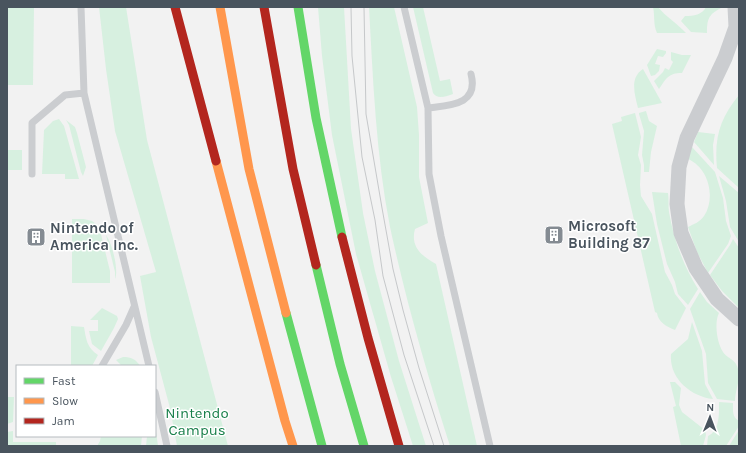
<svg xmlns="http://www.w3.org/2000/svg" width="746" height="453" font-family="Karla,sans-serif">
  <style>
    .green { fill: #d7f0e0 }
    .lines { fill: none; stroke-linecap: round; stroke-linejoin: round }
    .lane { stroke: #cbcdd0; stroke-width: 7 }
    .street { stroke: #cbcdd0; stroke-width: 15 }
    .fast { stroke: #63d668; stroke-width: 9 }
    .slow { stroke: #ff974d; stroke-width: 9 }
    .jam { stroke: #b3261e; stroke-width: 9 }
    .tram { stroke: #c6c8ca; stroke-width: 1 }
    .labels { text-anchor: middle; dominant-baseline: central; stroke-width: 3; stroke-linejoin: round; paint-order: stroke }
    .poi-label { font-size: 15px; font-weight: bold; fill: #49545e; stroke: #fff; text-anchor: start }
    .park-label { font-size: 15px; fill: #19804b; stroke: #fff }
  </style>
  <rect width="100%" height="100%" fill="#f2f2f2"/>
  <!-- green -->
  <path class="green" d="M 7,7 L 34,7 L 33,85 L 7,85 Z
    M 99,7 L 126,7 L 147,140 L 228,446 L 177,446 L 170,408 L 151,337 L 140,276 L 156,272 L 115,131 L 106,69 Z
    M 318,7 L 344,7 L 351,129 L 363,213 L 375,271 L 399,361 L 426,446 L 413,446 L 391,377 L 356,254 L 332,135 L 322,56 Z
    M 369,7 L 394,7 L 417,107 L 419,135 L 419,177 L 428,223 L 415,229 C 410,247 422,256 436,264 L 477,446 L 450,446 C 427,374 406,301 390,227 C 376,155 373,80 369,7 Z
    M 413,7 L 423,7 L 440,81 L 450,79 L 453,94 C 447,96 437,100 433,93 Z
    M 653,7 L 658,7 C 666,17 677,23 686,33 L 657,33 C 653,24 655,16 653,7 Z
    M 706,7 L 723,7 C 709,14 707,18 707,33 L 691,32 L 681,21 L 685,16 C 694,16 702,15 706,7 Z
    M 657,49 L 666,51 L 666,53 L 663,57 L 658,56 L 655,64 L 660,65 L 659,71 L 655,75 L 651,76 L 647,65 Z
    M 671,52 L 682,55 L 691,55 L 682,73 C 668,73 666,79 659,89 L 654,81 L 663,72 L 665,68 L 669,70 L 673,62 L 671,60 Z
    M 643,69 L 662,103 L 638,108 C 635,95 629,78 643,69 Z
    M 739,95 L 739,188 L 717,168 C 714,138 720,118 739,95 Z
    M 646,111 L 649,121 L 657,126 L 651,152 L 649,172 L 644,172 L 644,165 L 642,155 L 644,131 L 639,114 L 639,113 Z
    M 635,113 L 641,137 L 638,155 L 641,165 L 640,185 L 641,196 L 652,214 L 665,272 L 672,285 L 675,294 L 686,308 L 675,330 C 667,327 658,322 657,313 L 655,312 L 612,124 L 622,121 L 621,117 Z
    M 59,119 L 64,126 L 79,179 L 65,179 L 65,174 L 42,174 L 44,130 L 53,121 Z
    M 66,120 L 75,127 L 77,133 L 86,167 L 83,176 L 81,172 L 69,125 Z
    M 698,132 L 715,134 L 713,145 L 714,165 L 694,142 Z
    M 692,147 L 715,172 L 723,198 L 726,221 L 731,236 L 728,244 L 708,273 L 697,252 L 688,227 C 694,224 700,222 704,216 C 716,198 709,168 688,159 Z
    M 7,150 L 22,150 L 22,170 L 7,170 Z
    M 719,176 L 739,193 L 739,242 L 730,227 L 726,201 Z
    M 652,192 L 668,193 C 669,199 668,206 669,212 C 674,240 683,265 698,289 L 688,305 L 678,294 L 675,282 L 667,264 L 657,224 Z
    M 72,219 L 84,219 L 92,221 L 99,226 L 110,271 L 110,283 L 72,283 Z
    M 106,235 C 112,243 119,270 115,279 L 115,272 Z
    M 733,239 L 739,248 L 739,308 L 722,291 L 710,275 L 730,245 Z
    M 700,292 L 707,302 L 719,313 C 714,323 717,343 723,352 C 726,357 733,359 736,364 C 743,376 735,389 735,401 L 717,399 L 708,383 L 706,354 L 690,309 Z
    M 102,308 L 117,316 L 118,319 L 114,328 L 101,351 L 92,344 L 89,331 L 98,331 L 98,320 L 90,320 Z
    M 692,322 L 702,351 L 705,384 L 713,399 C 690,396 669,378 671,354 L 688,339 Z
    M 71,326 L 84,327 C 86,339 87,348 98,355 L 92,366 L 71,366 Z
    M 123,357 C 131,357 136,359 140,366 L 122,366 L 116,360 Z
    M 670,382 L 675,382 L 681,388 L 679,405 L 682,412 L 705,430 L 706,435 L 703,446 L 681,446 L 673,407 L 676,406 Z
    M 7,397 L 14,397 L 13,422 L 7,424 Z
    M 719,402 L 733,403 C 733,411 732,417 739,421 L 739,426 L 726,446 L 707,446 L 708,436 C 720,431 719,413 719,402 Z
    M 155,425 L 158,446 L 146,446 L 147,436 L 155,436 Z
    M 739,430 L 739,446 L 729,446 Z
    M 13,431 L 13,442 L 56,442 L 56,446 L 7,446 L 7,432 Z
    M 101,436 L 142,436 L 141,446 L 97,446 L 100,441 Z"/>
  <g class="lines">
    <!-- lane -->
    <path class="lane" d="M 81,7 L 84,93 L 149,366
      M 404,7 L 428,108 L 429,174 L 441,236 L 490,446
      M 428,108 C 450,105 479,105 471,74
      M 32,174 L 32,123 L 65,95 L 84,93
      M 102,366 L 126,325 L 134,307
      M 155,392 L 167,446"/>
    <!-- street -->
    <path class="street" d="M 735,7 L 736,27 L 725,58 L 687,138 L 679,167 L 677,204 L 681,233 L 696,268 L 717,299 L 739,319"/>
    <!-- fast -->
    <path class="fast" d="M 298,7 L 316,118 L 342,237
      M 316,265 L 340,364 L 364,446
      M 286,313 L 322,446"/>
    <!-- slow -->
    <path class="slow" d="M 220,7 L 249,169 L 286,313
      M 216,161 L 285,421 L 293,446"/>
    <!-- jam -->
    <path class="jam" d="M 175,7 L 216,161
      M 264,7 L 293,169 L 316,265
      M 342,237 L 368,338 L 399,446"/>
    <!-- tram -->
    <path class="tram" d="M 351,7 L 352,56 L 362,157 L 375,220 L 383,276 L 404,355 L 434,446
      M 364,7 L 366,114 L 382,208 L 393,269 L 403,310 L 419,368 L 444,446"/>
  </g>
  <!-- icons -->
  <defs>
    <symbol id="building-square" viewBox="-11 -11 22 22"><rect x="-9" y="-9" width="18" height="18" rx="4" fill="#848b92" stroke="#fff"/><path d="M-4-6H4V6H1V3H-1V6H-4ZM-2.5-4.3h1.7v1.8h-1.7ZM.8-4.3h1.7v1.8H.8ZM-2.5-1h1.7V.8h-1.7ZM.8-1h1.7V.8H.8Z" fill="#fff"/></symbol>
  </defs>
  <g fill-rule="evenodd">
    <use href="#building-square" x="543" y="224" width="22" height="22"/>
    <use href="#building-square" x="25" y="226" width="22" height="22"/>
  </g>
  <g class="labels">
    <!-- poi labels -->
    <g class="poi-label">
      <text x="568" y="226">Microsoft<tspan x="568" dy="17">Building 87</tspan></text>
      <text x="50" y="228">Nintendo of<tspan x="50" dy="17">America Inc.</tspan></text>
    </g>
    <!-- park labels -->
    <g class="park-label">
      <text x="197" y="413">Nintendo<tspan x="197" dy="17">Campus</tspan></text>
    </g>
  </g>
  <!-- border -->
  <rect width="746" height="453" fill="none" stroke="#49545e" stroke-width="16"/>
  <!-- legend -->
  <rect x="16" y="365" width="140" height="72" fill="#ffffff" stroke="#b6bbbf"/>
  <rect x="24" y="378" width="20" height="6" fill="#63d668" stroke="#b6bbbf"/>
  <text x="52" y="385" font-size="12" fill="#49545e">Fast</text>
  <rect x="24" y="398" width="20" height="6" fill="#ff974d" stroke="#b6bbbf"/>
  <text x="52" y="405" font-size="12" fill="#49545e">Slow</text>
  <rect x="24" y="418" width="20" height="6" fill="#b3261e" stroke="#b6bbbf"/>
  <text x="52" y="425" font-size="12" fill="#49545e">Jam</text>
  <!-- north arrow -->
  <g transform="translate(710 417) rotate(1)" stroke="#ffffff" stroke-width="3" paint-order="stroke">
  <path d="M0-3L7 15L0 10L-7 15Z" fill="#49545e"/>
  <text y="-6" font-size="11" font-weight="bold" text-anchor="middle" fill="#49545e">N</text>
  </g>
</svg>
